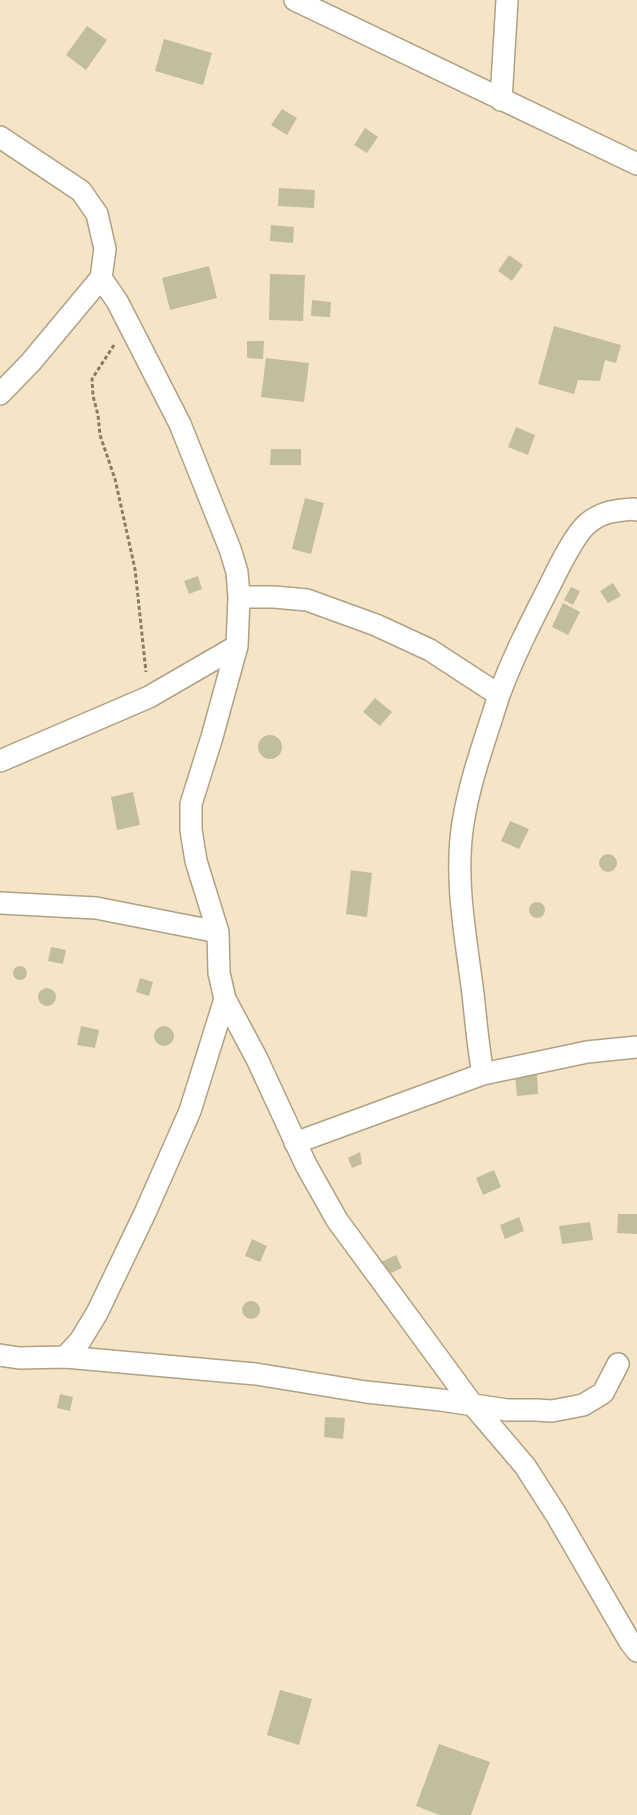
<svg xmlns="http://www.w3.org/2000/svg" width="637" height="1815" font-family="Cabin,sans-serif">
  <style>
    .building { fill: #c1be9c }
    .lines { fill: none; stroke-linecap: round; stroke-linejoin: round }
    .minor-casing { stroke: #afa183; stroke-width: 24 }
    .path { stroke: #877d68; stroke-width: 3; stroke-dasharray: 4 2.5; stroke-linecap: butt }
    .minor { stroke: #fff; stroke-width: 21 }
  </style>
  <rect width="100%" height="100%" fill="#f5e5c6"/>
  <!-- building -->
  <path class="building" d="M 87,26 L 107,40 L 86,70 L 66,55 Z
    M 164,39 L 212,53 L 203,85 L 155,71 Z
    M 282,109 L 297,118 L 287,135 L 271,125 Z
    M 365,128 L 378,137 L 367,153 L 354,145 Z
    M 279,188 L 315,190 L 314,208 L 278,206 Z
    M 271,225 L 294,227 L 293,243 L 270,241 Z
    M 509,255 L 523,265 L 512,281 L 498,271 Z
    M 209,266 L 217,298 L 170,310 L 162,278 Z
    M 270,274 L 305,275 L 303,321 L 269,320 Z
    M 312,300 L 331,302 L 330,317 L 311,316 Z
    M 554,326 L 621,345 L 616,363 L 605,360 L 600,381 L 578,380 L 574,394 L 538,384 Z
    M 247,341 L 264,341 L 263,359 L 247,358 Z
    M 266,358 L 309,363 L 304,402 L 261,397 Z
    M 516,427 L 535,435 L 528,455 L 508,447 Z
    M 271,449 L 301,449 L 301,465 L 270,465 Z
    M 305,498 L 324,503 L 311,554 L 292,549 Z
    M 198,576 L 202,589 L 189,594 L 184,581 Z
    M 613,583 L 621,596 L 608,603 L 600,591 Z
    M 571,587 L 580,591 L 573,605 L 564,600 Z
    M 563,603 L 580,612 L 568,635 L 552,627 Z
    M 375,698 L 392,712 L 380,726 L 363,712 Z
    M258 747a12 12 0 1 1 24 0a12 12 0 1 1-24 0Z
    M 133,792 L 140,825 L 117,830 L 111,797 Z
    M 510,821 L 529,829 L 519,849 L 501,841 Z
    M599 863a9 9 0 1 1 18 0a9 9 0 1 1-18 0Z
    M 351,870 L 372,873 L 367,917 L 346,914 Z
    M529 910a8 8 0 1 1 16 0a8 8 0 1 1-16 0Z
    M 51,947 L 66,950 L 63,964 L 48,961 Z
    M13 973a7 7 0 1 1 14 0a7 7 0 1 1-14 0Z
    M 140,978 L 153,982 L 149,996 L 136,992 Z
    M38 997a9 9 0 1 1 18 0a9 9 0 1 1-18 0Z
    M154 1036a10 10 0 1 1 20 0a10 10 0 1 1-20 0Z
    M 81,1026 L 99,1030 L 95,1048 L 77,1045 Z
    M 537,1074 L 538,1094 L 517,1096 L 515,1076 Z
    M 360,1152 L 362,1164 L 352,1168 L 348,1158 Z
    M 494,1170 L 501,1187 L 483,1195 L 476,1178 Z
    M 618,1214 L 637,1214 L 637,1234 L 617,1233 Z
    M 519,1217 L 524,1231 L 505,1239 L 500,1225 Z
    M 590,1222 L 593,1240 L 562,1244 L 559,1226 Z
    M 252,1239 L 267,1246 L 260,1262 L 245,1256 Z
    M 396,1255 L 402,1268 L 387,1275 L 381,1262 Z
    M242 1310a9 9 0 1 1 18 0a9 9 0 1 1-18 0Z
    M 60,1394 L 73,1397 L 70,1411 L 57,1408 Z
    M 325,1417 L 345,1418 L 343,1439 L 324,1437 Z
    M 280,1690 L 312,1699 L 299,1745 L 267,1735 Z
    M 439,1744 L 490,1762 L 471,1815 L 440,1815 L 416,1806 Z"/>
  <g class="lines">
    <defs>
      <path id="minor" d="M 295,0 L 637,164
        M 501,100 L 507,0
        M 0,137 L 81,191 L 97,214 L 105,249 L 101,278 L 117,301 L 180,424 L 230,549 L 237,572 L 239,597 L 237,646 L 212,737 L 191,804 L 191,830 L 196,861 L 218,932 L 219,973 L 225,999 L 190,1111 L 145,1213 L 97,1313 L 80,1341 L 65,1357 L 19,1358 L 0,1355
        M 0,394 L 31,362 L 101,278
        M 239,597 L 274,597 L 307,600 L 376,625 L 430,650 L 499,695 C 513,657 531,622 549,587 C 557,571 574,535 587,524 C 602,511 614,511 633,509 L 637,510
        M 499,695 C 486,737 470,779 463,823 C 454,879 466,938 473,994 C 476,1021 478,1047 483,1074 L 587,1052 L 637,1047
        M 0,761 L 149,697 L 237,646
        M 0,903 L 96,908 L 218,932
        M 225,999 L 257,1059 L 306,1165 L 337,1220 L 472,1404 L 525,1466 L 557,1516 L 630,1642 L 637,1651
        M 295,1143 L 483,1074
        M 65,1357 L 256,1374 L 366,1392 L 441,1400 L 507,1410 L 536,1410 L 552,1411 L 583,1405 L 603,1393 L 618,1364"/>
    </defs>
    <!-- minor casing -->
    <use href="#minor" class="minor-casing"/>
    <!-- path -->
    <path class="path" d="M 114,345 L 92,379 L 93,396 L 98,415 L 100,435 L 115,479 L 135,569 L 146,672"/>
    <!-- minor -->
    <use href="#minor" class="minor"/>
  </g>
</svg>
